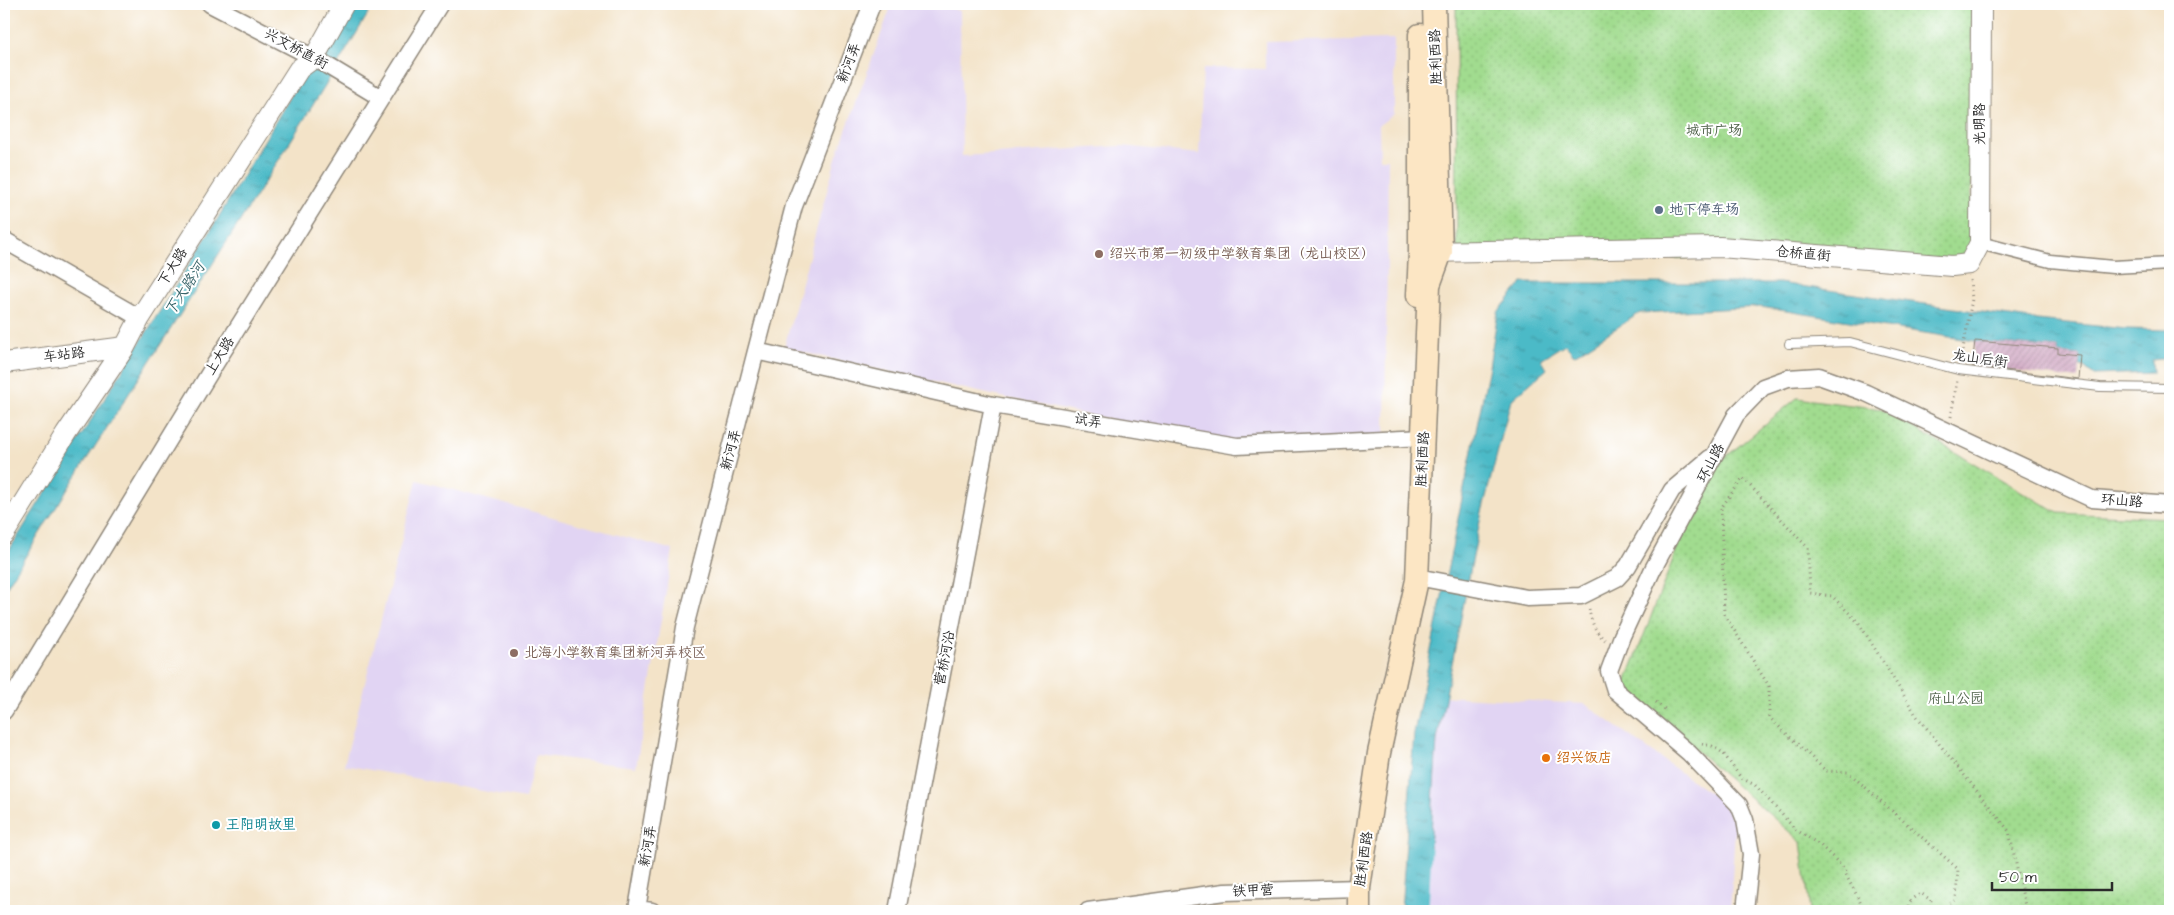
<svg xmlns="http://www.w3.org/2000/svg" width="2174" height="915" font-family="'Architects Daughter','LXGW WenKai TC',sans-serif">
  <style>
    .built { fill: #e1d4f3 }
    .park { fill: url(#park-dots); stroke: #66845d }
    .water { fill: url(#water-ripples); stroke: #3c7279 }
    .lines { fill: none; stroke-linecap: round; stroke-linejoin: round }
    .stream { stroke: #4cbac7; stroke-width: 5 }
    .building { fill: url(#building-hatch) }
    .service-casing { stroke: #8f877a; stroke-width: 10 }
    .pedestrian-casing { stroke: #8f877a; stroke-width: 15 }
    .minor-casing { stroke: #8f877a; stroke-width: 19 }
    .tertiary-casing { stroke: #8f877a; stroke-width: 22 }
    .secondary-casing { stroke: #8f877a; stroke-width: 25 }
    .path { stroke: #8f877a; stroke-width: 3; stroke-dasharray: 1 4; stroke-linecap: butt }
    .service { stroke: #fff; stroke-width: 8 }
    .pedestrian { stroke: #fff; stroke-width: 12 }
    .minor { stroke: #fff; stroke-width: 16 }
    .tertiary { stroke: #fff; stroke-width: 20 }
    .secondary { stroke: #fce6c4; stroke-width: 22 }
    .service-dot { fill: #5c6f8a; stroke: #fff; stroke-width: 2 }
    .education-dot { fill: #8d6e63; stroke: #fff; stroke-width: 2 }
    .food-dot { fill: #e8710a; stroke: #fff; stroke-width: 2 }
    .culture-dot { fill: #0f9aa8; stroke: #fff; stroke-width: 2 }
    .labels { text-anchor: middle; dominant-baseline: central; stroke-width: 4; stroke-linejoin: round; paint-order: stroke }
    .street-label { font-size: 14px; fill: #2b2b2b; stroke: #fff }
    .park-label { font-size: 14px; fill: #4e6049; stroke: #fff }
    .service-label { font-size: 14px; fill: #4e5e75; stroke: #fff; text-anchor: start }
    .education-label { font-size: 14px; fill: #785e54; stroke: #fff; text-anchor: start }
    .food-label { font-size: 14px; fill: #c56008; stroke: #fff; text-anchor: start }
    .culture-label { font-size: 14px; fill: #0d838f; stroke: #fff; text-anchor: start }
    .water-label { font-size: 15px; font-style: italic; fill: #386469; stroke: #fff }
  </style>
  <defs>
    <pattern id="park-dots" width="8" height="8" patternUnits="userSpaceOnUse" patternTransform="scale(1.25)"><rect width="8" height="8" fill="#a1dc8f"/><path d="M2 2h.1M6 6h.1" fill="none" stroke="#8bbd7c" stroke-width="1.8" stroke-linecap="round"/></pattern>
    <pattern id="water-ripples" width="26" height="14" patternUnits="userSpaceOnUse" patternTransform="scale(1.25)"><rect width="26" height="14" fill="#4cbac7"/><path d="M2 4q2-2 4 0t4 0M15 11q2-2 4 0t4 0" fill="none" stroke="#3f97a2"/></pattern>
    <pattern id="building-hatch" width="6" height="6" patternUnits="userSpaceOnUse" patternTransform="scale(1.25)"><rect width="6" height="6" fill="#d0a6c2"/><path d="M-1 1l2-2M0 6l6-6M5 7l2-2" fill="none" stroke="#a9879e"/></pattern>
  </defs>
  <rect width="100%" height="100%" fill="#fff"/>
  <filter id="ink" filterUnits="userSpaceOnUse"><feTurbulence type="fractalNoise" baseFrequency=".02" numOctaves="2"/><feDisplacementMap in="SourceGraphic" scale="10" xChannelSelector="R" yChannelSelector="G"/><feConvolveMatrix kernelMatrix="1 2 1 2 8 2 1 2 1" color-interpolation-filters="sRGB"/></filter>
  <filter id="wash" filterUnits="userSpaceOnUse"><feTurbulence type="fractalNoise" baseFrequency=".0096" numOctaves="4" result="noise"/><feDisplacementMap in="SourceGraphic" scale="20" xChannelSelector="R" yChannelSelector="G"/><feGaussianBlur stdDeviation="1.12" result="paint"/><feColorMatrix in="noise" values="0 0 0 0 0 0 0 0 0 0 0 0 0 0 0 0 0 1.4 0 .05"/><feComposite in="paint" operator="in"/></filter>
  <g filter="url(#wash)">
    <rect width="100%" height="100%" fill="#f3e3c8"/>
    <!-- built -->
    <path class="built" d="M 892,4 L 937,4 L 960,11 L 962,156 L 1122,146 L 1199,154 L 1203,68 L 1265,69 L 1265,42 L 1394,39 L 1394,114 L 1379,125 L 1380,159 L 1388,159 L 1385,435 L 1237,446 L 997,396 L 784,348 L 836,158 Z
      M 417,480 L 673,550 L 636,767 L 536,755 L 525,799 L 344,765 Z
      M 1440,696 L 1585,704 L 1736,812 L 1730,911 L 1414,911 Z"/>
    <!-- park -->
    <path class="park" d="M 1456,4 L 1972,4 L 1971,259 L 1457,258 Z
      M 1797,398 L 1882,409 L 2058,513 L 2170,518 L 2170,911 L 1810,911 L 1801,842 L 1624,687 L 1706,473 Z"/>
    <!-- water -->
    <path class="water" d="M 350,4 L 374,4 C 257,203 125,394 4,591 L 4,558 L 209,233 L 305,72 Z
      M 1522,283 L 1779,283 L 2037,320 L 2127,329 L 2170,330 L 2170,358 L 2152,360 L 2153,373 L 2094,375 L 2084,367 L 2079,366 L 2080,355 L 2058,353 L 2058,348 L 1975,341 L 1761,307 L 1640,313 L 1574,355 L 1565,344 L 1541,359 L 1547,369 L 1511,400 L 1481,516 L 1437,740 L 1426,911 L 1401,911 L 1414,733 L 1488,372 L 1498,312 Z"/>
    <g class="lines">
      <!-- stream -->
      <path class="stream" d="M 1426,911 L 1429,849"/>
    </g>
    <g id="blocks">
      <!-- building -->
      <path class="building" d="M 1975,341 L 2058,348 L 2058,353 L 2080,355 L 2078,379 L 1972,366 Z"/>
    </g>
  </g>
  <g filter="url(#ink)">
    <use href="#blocks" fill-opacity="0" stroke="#8f877a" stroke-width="1"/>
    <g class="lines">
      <defs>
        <path id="service" d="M 1789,344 L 1850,342 L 1958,370 L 2100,387 L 2170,388"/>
        <path id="pedestrian" d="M 1980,243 L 2050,261 L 2113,267 L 2170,264"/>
        <path id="minor" d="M 210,4 L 318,60 L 381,98
          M 4,240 L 140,318
          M 756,351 L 993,405 L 1237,446 L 1424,437
          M 1417,577 L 1527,598 L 1581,596 L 1617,578 L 1628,566 L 1672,490 L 1710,458
          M 4,711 L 215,364 L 440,4
          M 652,911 L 637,909 L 685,627 L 756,351 L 794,206 L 872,4
          M 897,911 L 993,405
          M 1088,911 L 1225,892 L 1359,888
          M 1745,911 L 1751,854 L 1745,820 L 1739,805 L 1689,753 L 1615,690 L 1609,671 L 1622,636 L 1653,569 L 1736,415 L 1763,387 L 1788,378 L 1819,376 L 1866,393 L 2092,499 L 2170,505"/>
        <path id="tertiary" d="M 1425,252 L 1720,247 L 1952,266 L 1969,264 L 1980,243 L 1981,4
          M 4,363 L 125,347
          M 4,534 L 66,434 L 125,347 L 140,318 L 299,69 L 314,58 L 344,4"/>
        <path id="secondary" d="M 1418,295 L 1420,252 L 1420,35
          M 1359,911 L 1359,888 L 1379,753 L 1417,580 L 1429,285 L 1441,252 L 1434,4"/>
      </defs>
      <!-- service casing -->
      <use href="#service" class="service-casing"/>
      <!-- pedestrian casing -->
      <use href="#pedestrian" class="pedestrian-casing"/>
      <!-- minor casing -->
      <use href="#minor" class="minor-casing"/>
      <!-- tertiary casing -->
      <use href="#tertiary" class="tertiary-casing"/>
      <!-- secondary casing -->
      <use href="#secondary" class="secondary-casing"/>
      <!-- path -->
      <path class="path" d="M 1961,360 L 1972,299 L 1970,280
        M 1951,417 L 1957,381
        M 1589,609 C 1591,621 1595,632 1605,640
        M 1656,702 L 1666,710
        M 1702,744 L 1712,746 L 1723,753 L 1741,778 L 1755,785 L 1795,829 L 1820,845 L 1846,870 L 1845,873 C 1851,886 1860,898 1863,911
        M 1909,911 C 1906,902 1914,896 1922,894 L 1931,900 L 1930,911
        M 1943,911 L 1956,899 L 1958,869 L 1848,772 L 1826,771 L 1769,717 L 1769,686 L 1724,614 L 1721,508 L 1743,478 L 1808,548 L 1810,593 L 1832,596 L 1859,623 L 1916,715 L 2009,831 L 2026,911"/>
      <!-- service -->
      <use href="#service" class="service"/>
      <!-- pedestrian -->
      <use href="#pedestrian" class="pedestrian"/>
      <!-- minor -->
      <use href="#minor" class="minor"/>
      <!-- tertiary -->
      <use href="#tertiary" class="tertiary"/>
      <!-- secondary -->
      <use href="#secondary" class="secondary"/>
    </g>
  </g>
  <!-- markers -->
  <circle class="service-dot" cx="1659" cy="210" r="5"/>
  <g class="education-dot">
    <circle cx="1099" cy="254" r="5"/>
    <circle cx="514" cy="653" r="5"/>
  </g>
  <circle class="food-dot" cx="1546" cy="758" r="5"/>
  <circle class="culture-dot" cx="216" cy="825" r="5"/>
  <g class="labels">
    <!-- street labels -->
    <g class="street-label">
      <text transform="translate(296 49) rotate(28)">兴文桥直街</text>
      <text transform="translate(1436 57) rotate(-92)">胜利西路</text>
      <text transform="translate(849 63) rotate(-69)">新河弄</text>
      <text transform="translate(1980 124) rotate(-90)">光明路</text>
      <text transform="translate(1803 254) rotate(5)">仓桥直街</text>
      <text transform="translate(173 267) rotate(-58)">下大路</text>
      <text transform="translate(64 355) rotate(-7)">车站路</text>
      <text transform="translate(220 356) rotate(-58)">上大路</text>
      <text transform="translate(1980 359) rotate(8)">龙山后街</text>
      <text transform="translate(1088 421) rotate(10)">试弄</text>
      <text transform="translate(731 450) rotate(-75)">新河弄</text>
      <text transform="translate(1423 459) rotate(-87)">胜利西路</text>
      <text transform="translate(1711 463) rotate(-62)">环山路</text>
      <text transform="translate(2122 501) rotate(5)">环山路</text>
      <text transform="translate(945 658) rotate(-79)">营桥河沿</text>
      <text transform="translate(648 846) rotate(-80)">新河弄</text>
      <text transform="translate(1364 859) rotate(-82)">胜利西路</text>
      <text transform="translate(1253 891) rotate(-2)">铁甲营</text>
    </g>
    <!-- park labels -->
    <g class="park-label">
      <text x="1714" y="131">城市广场</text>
      <text x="1956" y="699">府山公园</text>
    </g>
    <!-- service labels -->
    <g class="service-label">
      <text x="1669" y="210">地下停车场</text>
    </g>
    <!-- education labels -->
    <g class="education-label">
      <text x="1109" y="254">绍兴市第一初级中学教育集团（龙山校区）</text>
      <text x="524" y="653">北海小学教育集团新河弄校区</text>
    </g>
    <!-- food labels -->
    <g class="food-label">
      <text x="1556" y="758">绍兴饭店</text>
    </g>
    <!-- culture labels -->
    <g class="culture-label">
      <text x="226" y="825">王阳明故里</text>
    </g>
    <!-- water labels -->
    <g class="water-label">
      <text transform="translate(185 289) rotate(-57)">下大路河</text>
    </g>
  </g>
  <!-- margin -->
  <rect width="2174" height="915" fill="none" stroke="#fff" stroke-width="20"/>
  <!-- scale -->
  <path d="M1992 882v8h120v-8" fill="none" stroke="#2b2b2b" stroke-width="2.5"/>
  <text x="1999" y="882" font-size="15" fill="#2b2b2b" stroke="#ffffff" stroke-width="4" paint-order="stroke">50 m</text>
</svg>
